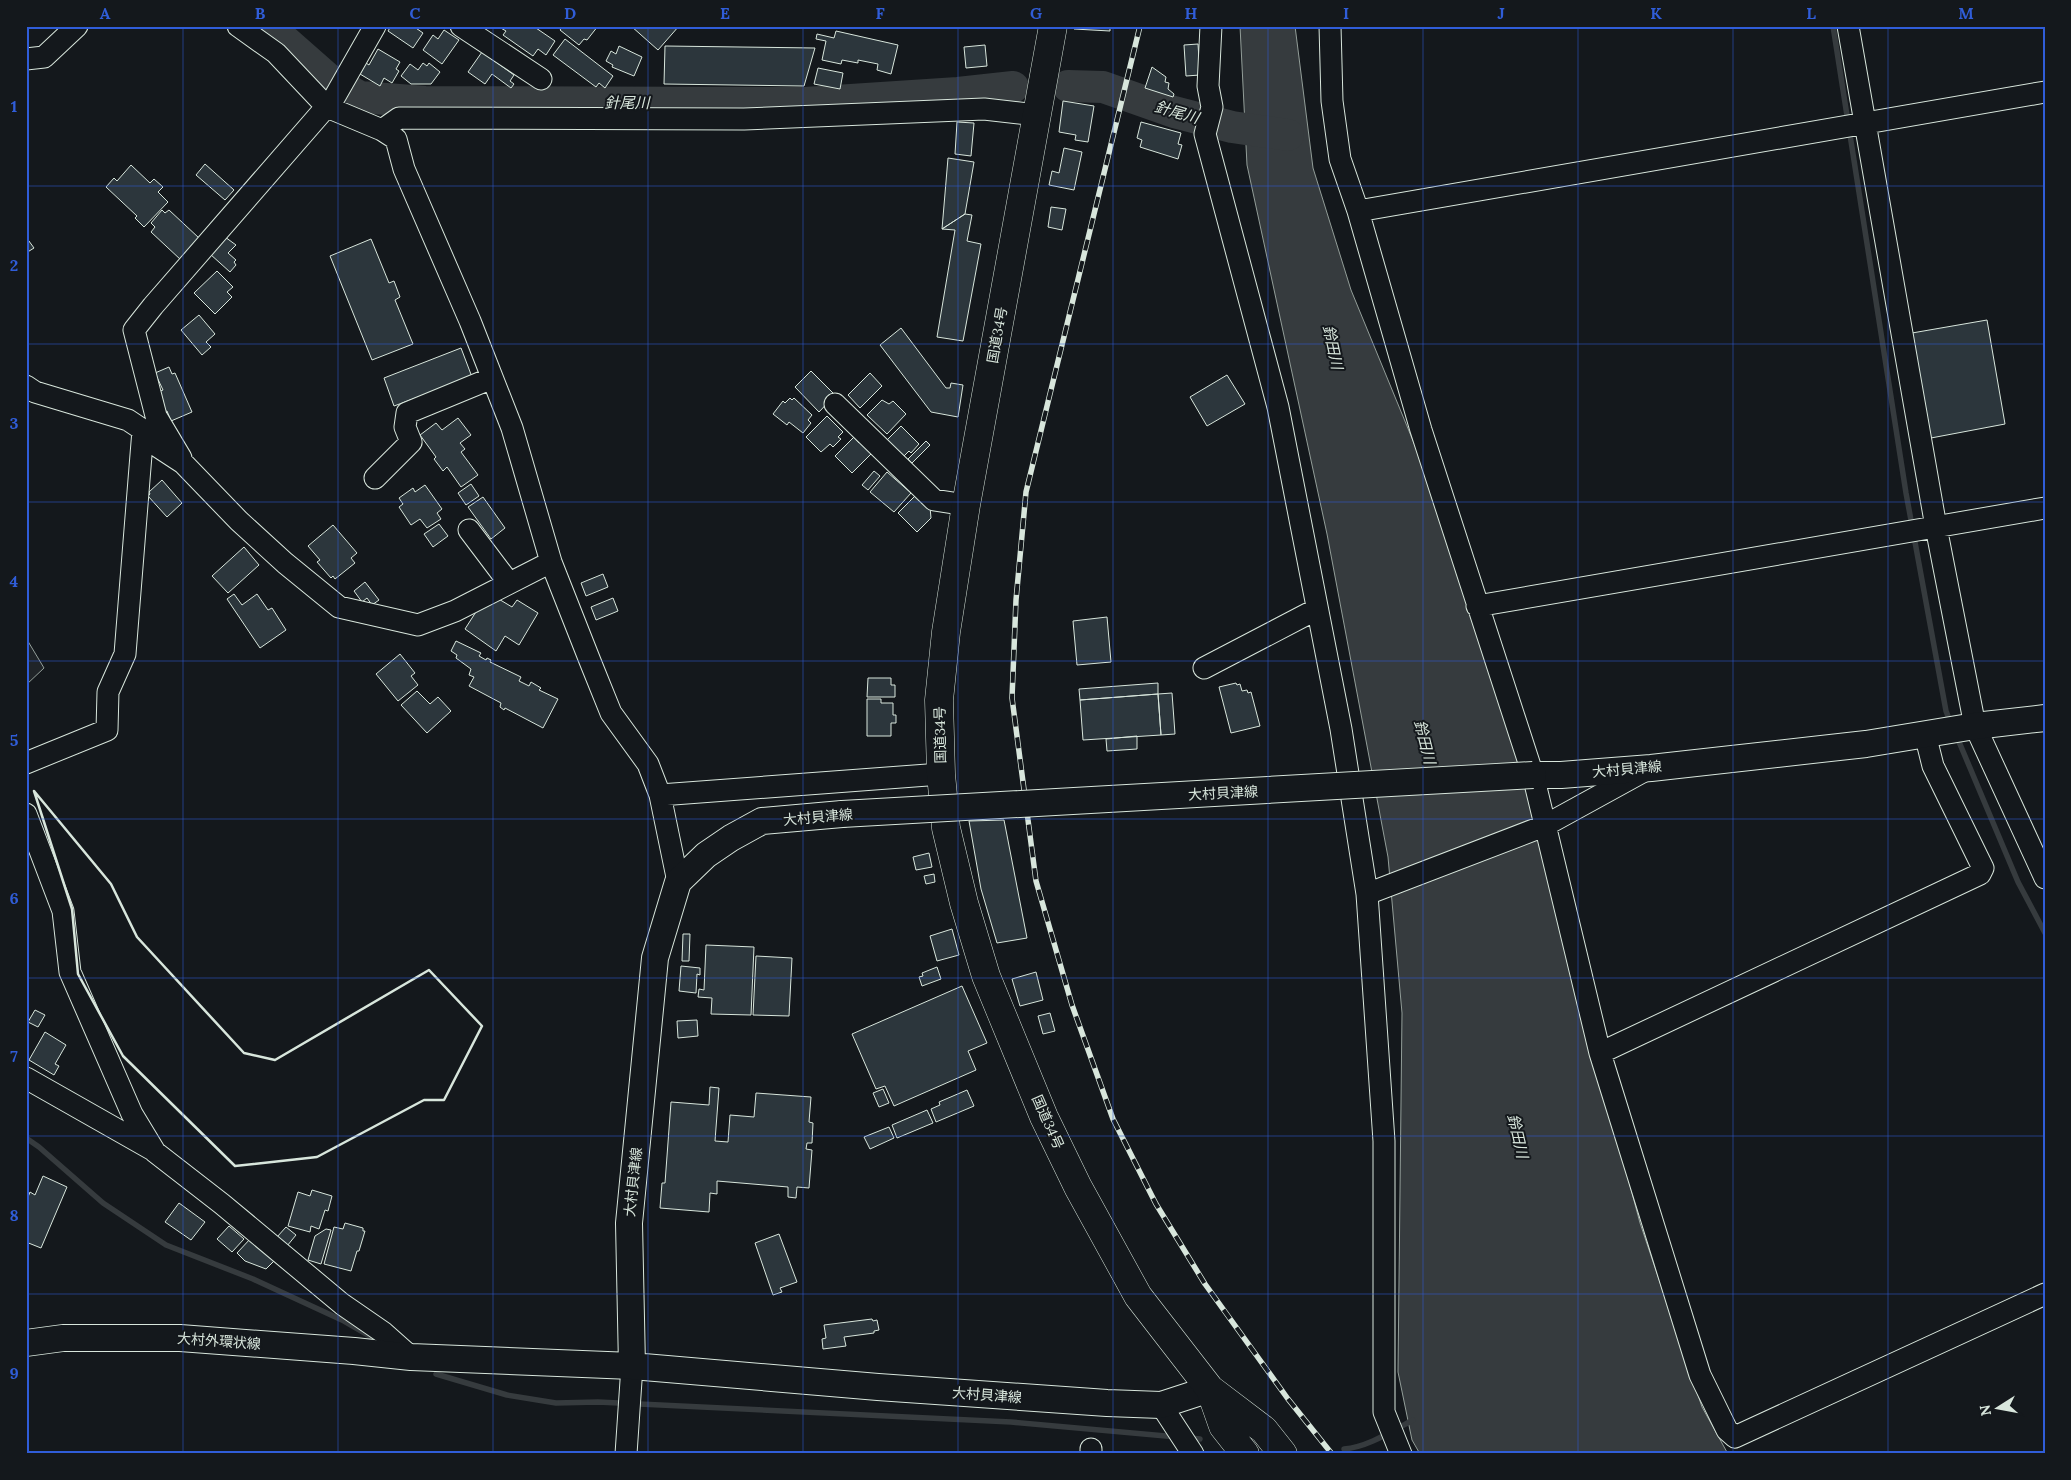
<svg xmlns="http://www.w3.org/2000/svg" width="2071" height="1480" font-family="Lora,'Noto Sans JP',serif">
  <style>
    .green { fill: #202428; stroke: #939e99 }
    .water { fill: #363b3e; stroke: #939e99 }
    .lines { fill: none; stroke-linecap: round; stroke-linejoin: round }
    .stream { stroke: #363b3e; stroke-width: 5.5 }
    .river { stroke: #363b3e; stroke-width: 32 }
    .building { fill: #2c363c; stroke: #d8e6dc }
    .minor-casing { stroke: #d8e6dc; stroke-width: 23 }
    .major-casing { stroke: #d8e6dc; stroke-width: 28 }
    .highway-casing { stroke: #d8e6dc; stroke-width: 29 }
    .minor { stroke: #14181c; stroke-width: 21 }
    .major { stroke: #14181c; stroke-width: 26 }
    .highway { stroke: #14181c; stroke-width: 28 }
    .rail-casing { stroke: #d8e6dc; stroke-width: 5.5 }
    .rail { stroke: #14181c; stroke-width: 4; stroke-dasharray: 11; stroke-linecap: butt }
    .major-bridge-casing { stroke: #d8e6dc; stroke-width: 28; stroke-linecap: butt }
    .major-bridge { stroke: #14181c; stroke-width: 26 }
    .wall { stroke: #d8e6dc; stroke-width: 2.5 }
    .grid { fill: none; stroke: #305dd8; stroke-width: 1; stroke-opacity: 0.55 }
    .labels { text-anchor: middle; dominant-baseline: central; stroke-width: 4; stroke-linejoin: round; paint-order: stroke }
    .street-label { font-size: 14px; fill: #d8e6dc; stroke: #14181c }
    .water-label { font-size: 15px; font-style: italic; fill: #d8e6dc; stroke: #14181c }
    .neatline { fill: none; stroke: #305dd8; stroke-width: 2 }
    .grid-label { font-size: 16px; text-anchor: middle; font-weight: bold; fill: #305dd8 }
  </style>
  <rect width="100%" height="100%" fill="#14181c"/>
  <!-- green -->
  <path class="green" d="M 26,638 L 44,668 L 26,685 Z"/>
  <!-- water -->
  <path class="water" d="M 1240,26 L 1295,26 L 1313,168 L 1351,290 L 1416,448 L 1517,753 L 1550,885 L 1640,1223 L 1702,1407 L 1728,1454 L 1420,1454 L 1412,1440 L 1398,1372 L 1402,1013 L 1388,857 L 1327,534 L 1247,165 Z"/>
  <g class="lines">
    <!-- stream -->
    <path class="stream" d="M 1833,26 L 1906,493 L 1946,711 L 1951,724
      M 1957,737 L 2018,882 L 2045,933
      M 26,1138 L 39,1147 L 103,1203 L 166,1245 L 253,1279 L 344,1321 L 375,1339
      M 436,1374 L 507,1395 L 556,1403 L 598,1402 L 1011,1422 L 1177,1437
      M 1189,1438 L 1200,1439
      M 1344,1449 C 1368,1447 1392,1431 1413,1420"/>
    <!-- river -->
    <path class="river" d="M 263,26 L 277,34 L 327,78 L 360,97 L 425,102 L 805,103 L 958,93 L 1013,87
      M 1068,86 L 1103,87 L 1174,112 L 1232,127 L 1288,135"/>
  </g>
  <!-- building -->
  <path class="building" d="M 391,26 L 413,26 L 423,33 L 413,48 L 388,31 Z
    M 537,26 L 536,28 L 555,41 L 546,55 L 538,49 L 533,56 L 503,35 L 506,31 L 499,27 Z
    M 563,26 L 598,26 L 587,40 L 584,39 L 579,45 L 560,30 Z
    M 631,26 L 679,26 L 658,50 Z
    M 1074,26 L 1110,26 L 1110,31 L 1074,29 Z
    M 444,30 L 459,40 L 442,64 L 423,50 L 433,35 L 438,39 Z
    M 836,31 L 898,45 L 891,74 L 877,70 L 878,64 L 858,60 L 858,63 L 842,60 L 841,64 L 822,60 L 826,41 L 816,39 L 817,34 L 834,38 Z
    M 565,39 L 613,76 L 605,88 L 599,83 L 596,87 L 553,55 Z
    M 1198,44 L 1200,75 L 1186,76 L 1184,45 Z
    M 985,45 L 987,66 L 966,68 L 964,47 Z
    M 619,46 L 642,57 L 634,76 L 612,67 L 613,65 L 606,61 L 611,51 L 616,54 Z
    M 665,46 L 815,48 L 804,86 L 664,84 Z
    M 378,49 L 400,62 L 396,69 L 399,71 L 392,83 L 384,78 L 380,86 L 360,74 L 366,63 L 369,65 Z
    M 482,52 L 514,75 L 510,81 L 514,84 L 511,88 L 492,74 L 485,84 L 468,72 Z
    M 423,63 L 427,66 L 429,63 L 440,72 L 431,84 L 411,84 L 401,76 L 410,64 L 418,70 Z
    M 1152,67 L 1166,77 L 1165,82 L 1169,83 L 1168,89 L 1174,94 L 1173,97 L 1145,88 Z
    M 818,68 L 843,73 L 840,89 L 814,84 Z
    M 1063,101 L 1094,106 L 1088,142 L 1075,140 L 1076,135 L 1059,132 Z
    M 957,122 L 974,123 L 971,156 L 955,154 Z
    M 1141,122 L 1181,133 L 1178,144 L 1182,145 L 1178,159 L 1140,147 L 1142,140 L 1137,138 Z
    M 1064,148 L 1082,152 L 1074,190 L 1049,185 L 1052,171 L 1059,173 Z
    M 948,158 L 974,162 L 965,214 L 942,229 Z
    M 205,164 L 234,190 L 225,200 L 196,175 Z
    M 131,165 L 150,183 L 154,179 L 163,187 L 158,192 L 168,202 L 144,227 L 135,218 L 137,216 L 106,187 L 114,178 L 117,181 Z
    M 1051,207 L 1066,209 L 1062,230 L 1048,227 Z
    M 162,210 L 165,213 L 169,210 L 199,238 L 181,260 L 151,232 L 155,227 L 151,223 Z
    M 965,214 L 972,215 L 967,241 L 981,244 L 963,341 L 937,337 L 955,230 L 942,229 Z
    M 26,237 L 34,248 L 26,253 Z
    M 225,237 L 236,245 L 228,253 L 236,260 L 234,262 L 236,265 L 230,272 L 210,254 Z
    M 371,239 L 389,283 L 394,281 L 400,297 L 395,300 L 413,344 L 372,360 L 330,256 Z
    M 217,271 L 233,287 L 227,292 L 232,297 L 215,314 L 194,293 Z
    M 199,315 L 215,334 L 206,342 L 211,347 L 202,355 L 181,330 Z
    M 1987,320 L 2005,424 L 1931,438 L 1912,333 Z
    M 901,328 L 946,388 L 950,388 L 951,383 L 963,385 L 958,417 L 931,412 L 880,345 Z
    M 461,348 L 472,377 L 394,406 L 384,378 Z
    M 169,367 L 172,374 L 175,373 L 192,412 L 171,421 L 167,411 L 164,412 L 158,392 L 163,390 L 155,373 Z
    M 811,371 L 835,395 L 819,412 L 795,387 Z
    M 870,373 L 882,386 L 860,408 L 848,395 Z
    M 1227,375 L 1245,404 L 1207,426 L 1190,397 Z
    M 790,398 L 792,400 L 794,398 L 812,415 L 808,420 L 811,423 L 803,433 L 789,422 L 787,425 L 773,414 L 783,401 L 785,403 Z
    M 882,400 L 889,404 L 893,401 L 906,414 L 887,434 L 867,415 Z
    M 827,416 L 843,432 L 838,437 L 841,439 L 833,447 L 830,444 L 821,452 L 806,437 Z
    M 458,418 L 471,435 L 460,443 L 465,449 L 461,452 L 478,475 L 461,487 L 447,467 L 443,471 L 434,459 L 436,457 L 420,435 L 436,423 L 442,430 Z
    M 901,426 L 919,444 L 911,453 L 909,451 L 903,457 L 887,440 Z
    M 854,437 L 859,443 L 862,440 L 873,452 L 852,473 L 835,456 Z
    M 926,441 L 930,445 L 912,463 L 908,459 Z
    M 874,471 L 880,476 L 868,490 L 862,485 Z
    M 887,472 L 911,493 L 894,512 L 870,492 Z
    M 162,480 L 182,503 L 167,517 L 148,496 L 150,494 L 149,492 Z
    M 471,484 L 479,496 L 466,505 L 458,493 Z
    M 425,485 L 442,509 L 437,513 L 441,519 L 427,528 L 420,519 L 411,525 L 399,507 L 403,504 L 399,498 L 413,488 L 415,492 Z
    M 917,494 L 930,507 L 931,518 L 917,532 L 898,513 Z
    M 483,497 L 505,528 L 491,539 L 468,507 Z
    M 439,524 L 448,536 L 433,547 L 424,534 Z
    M 333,525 L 357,553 L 351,558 L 355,563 L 335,579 L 333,576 L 331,578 L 317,562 L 320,560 L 308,546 Z
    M 244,547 L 259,565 L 228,593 L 212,576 Z
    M 603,574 L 608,587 L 586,596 L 581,583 Z
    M 365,582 L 379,600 L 372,605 L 367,598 L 362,602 L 354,591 Z
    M 234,594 L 242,605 L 257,594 L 268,610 L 272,608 L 286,630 L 260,648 L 227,599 Z
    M 497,598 L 512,607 L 517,600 L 538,613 L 519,645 L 505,636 L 496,651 L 465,629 L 481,604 Z
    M 613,598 L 618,611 L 596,620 L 591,607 Z
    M 1107,617 L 1111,662 L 1077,665 L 1073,621 Z
    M 456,641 L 481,653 L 479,656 L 486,660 L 487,658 L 491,660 L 490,662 L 521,677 L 519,681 L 529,686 L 531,682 L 541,688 L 539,690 L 558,699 L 543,728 L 505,708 L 504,710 L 500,707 L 501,703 L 469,686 L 474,677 L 469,675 L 471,669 L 456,658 L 457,655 L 451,651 Z
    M 400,654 L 415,673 L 411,676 L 418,685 L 398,701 L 376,674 Z
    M 868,678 L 891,678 L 891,685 L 895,685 L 895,697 L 867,697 Z
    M 1158,683 L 1158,694 L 1080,700 L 1079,689 Z
    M 1236,683 L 1237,685 L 1240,684 L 1242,691 L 1247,690 L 1248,693 L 1251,692 L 1260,726 L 1231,733 L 1219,687 Z
    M 417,691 L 430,704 L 438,697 L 451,711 L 427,733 L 401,705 Z
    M 1172,693 L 1175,734 L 1161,735 L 1158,694 Z
    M 1158,694 L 1161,735 L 1083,740 L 1080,700 Z
    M 867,699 L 881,699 L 881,703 L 893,703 L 893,715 L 896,715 L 896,723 L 891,723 L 891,736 L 867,736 Z
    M 1137,736 L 1137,749 L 1107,751 L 1106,739 Z
    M 1004,820 L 1027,938 L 997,943 L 981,889 L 969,821 Z
    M 929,853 L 932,867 L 916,870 L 913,857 Z
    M 934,874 L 935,882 L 926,884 L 924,876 Z
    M 952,929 L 959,955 L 937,961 L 930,936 Z
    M 683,934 L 690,934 L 689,961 L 682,961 Z
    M 706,945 L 754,947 L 751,1015 L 711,1014 L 712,998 L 698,997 L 699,989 L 704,990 Z
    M 756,956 L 792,958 L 789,1016 L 753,1015 Z
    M 681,966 L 700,968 L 700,975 L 697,974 L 696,993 L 679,991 Z
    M 937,967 L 941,979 L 922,986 L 919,977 L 923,976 L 922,973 Z
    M 1036,972 L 1043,1000 L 1020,1006 L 1012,979 Z
    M 962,986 L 987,1043 L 968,1051 L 976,1070 L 894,1106 L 885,1086 L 876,1089 L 852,1034 Z
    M 35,1010 L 45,1015 L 38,1027 L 28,1022 Z
    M 1050,1013 L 1055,1031 L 1043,1034 L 1038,1016 Z
    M 697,1020 L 698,1036 L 678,1038 L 677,1021 Z
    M 45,1032 L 66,1045 L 55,1064 L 59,1066 L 54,1075 L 29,1060 Z
    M 710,1087 L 719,1088 L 715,1141 L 728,1142 L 730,1115 L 754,1117 L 756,1093 L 811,1097 L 809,1122 L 813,1123 L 812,1143 L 807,1143 L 806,1149 L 812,1150 L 809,1188 L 797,1187 L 796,1198 L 788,1197 L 788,1187 L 717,1181 L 717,1194 L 710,1193 L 709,1212 L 660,1208 L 662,1183 L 665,1183 L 671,1102 L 709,1105 Z
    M 883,1089 L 889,1103 L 879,1107 L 873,1093 Z
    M 967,1090 L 974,1106 L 936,1122 L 931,1109 L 940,1105 L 939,1102 Z
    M 927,1110 L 933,1123 L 897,1138 L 892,1125 Z
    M 889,1127 L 894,1138 L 870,1149 L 864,1137 Z
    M 43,1176 L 67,1187 L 41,1248 L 26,1242 L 26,1202 L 30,1192 L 35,1195 Z
    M 312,1190 L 332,1196 L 328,1211 L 325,1210 L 319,1229 L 311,1226 L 310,1232 L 288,1226 L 298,1192 L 310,1196 Z
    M 179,1203 L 205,1222 L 191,1240 L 165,1222 Z
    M 345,1223 L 363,1228 L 363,1231 L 365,1231 L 359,1251 L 357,1251 L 351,1271 L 324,1264 L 334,1227 L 343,1229 Z
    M 229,1226 L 244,1239 L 232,1252 L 217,1239 Z
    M 286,1227 L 296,1235 L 287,1246 L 277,1237 Z
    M 326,1229 L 331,1230 L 321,1264 L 308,1260 L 315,1236 Z
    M 779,1234 L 797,1282 L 780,1288 L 782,1292 L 773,1295 L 755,1243 Z
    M 251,1238 L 274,1261 L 266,1269 L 245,1261 L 237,1253 Z
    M 872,1319 L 873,1321 L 877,1320 L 879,1330 L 874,1331 L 874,1333 L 844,1337 L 846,1346 L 823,1349 L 822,1339 L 826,1338 L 824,1325 Z"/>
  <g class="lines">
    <defs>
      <path id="minor" d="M 238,26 L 276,53 L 327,107 L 382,130 L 396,139 L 404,169 L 470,321 L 512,428 L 551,562 L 590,661 L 611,713 L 648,764 L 660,795 L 678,882
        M 461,26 L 541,79
        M 1211,26 L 1208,86 L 1212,107 L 1205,134 L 1278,407 L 1341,729 L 1367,894 L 1384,1141 L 1384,1412 L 1401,1454
        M 1330,26 L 1332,101 L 1340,159 L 1358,211 L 1421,430 L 1533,775 L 1600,1053 L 1700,1375 L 1727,1430 L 1735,1437 L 2045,1294
        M 1848,26 L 1936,527 L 1975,726 L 2045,878
        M 26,59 L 44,57 L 77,26
        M 382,130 L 399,118 L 744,119 L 984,109 L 1037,115
        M 1358,211 L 2045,92
        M 26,386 L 35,392 L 128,420 L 143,430 L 157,446 L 183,463 L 239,521 L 285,563 L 339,607 L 418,625 L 455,611 L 551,562
        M 835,404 L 934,500 L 966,505
        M 181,458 L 156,416 L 134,330 L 153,306 L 334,98 L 375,26
        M 375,478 L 411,442 L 405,427 L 407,413 L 492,378
        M 469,530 L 509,583
        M 1477,606 L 2045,508
        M 1204,668 L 1317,609
        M 26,763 L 107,730 L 108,692 L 125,654 L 143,430
        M 660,795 L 941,774
        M 26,814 L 63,911 L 70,972 L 132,1114 L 155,1152 L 222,1204 L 342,1304 L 384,1333 L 411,1357
        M 1367,894 L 1544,826 L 1646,770
        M 1600,1053 L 1980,874 L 1983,868 L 1933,766 L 1925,734
        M 26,1078 L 153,1150
        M 1161,1405 L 1193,1454
        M 626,1454 L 632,1366
        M 1091,1454 L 1091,1449"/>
      <path id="major" d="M 1533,775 L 1561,775 L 1651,768 L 1866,744 L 1975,726 L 2045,718
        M 26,1343 L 63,1338 L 180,1338 L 354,1351 L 411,1357 L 632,1366 L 878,1387 L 1107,1403 L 1161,1405 L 1210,1389
        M 632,1366 L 629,1223 L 655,958 L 678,882 L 706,855 L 731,838 L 762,821 L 842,814"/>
      <path id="highway" d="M 1053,26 L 966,505 L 946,632 L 939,700 L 941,774 L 946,828 L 964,903 L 986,976 L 1044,1117 L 1078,1187 L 1138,1296 L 1210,1389 L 1264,1430 L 1283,1454
        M 1210,1389 L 1223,1426 L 1245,1454"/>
    </defs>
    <!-- minor casing -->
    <use href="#minor" class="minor-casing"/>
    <!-- major casing -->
    <use href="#major" class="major-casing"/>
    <!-- highway casing -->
    <use href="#highway" class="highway-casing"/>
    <!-- minor -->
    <use href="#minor" class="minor"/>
    <!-- major -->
    <use href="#major" class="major"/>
    <!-- highway -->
    <use href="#highway" class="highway"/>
    <defs>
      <path id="rail" d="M 1140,26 L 1026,492 L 1016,600 L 1012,698 L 1036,881 L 1072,1005 L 1113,1119 L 1156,1204 L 1205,1284 L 1288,1399 L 1332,1454"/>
    </defs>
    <!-- rail casing -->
    <use href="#rail" class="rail-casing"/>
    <!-- rail -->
    <use href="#rail" class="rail"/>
    <defs>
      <path id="major-bridge" d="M 842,814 L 1533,775"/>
    </defs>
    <!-- major-bridge casing -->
    <use href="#major-bridge" class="major-bridge-casing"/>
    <!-- major-bridge -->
    <use href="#major-bridge" class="major-bridge"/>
    <!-- wall -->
    <path class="wall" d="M 34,791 L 111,884 L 137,937 L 244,1053 L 275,1060 L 429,970 L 482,1026 L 444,1100 L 424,1100 L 317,1157 L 235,1166 L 123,1056 L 78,974 L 72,909 Z"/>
  </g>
  <!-- grid -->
  <path class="grid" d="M 183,26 L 183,1454M 338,26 L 338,1454M 493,26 L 493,1454M 648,26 L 648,1454M 803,26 L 803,1454M 958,26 L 958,1454M 1113,26 L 1113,1454M 1268,26 L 1268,1454M 1423,26 L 1423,1454M 1578,26 L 1578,1454M 1733,26 L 1733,1454M 1888,26 L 1888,1454M 26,186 L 2045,186M 26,344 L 2045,344M 26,502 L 2045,502M 26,661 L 2045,661M 26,819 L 2045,819M 26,978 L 2045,978M 26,1136 L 2045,1136M 26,1294 L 2045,1294"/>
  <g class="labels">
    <!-- street labels -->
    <g class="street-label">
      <text transform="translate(997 335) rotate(-80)">国道34号</text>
      <text transform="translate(940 735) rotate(-91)">国道34号</text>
      <text transform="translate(1627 769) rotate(-5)">大村貝津線</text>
      <text transform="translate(1223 793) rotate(-3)">大村貝津線</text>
      <text transform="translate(818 817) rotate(-5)">大村貝津線</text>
      <text transform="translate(1048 1122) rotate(66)">国道34号</text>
      <text transform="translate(633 1182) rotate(-84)">大村貝津線</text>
      <text transform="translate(219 1341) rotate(4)">大村外環状線</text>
      <text transform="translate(987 1395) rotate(4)">大村貝津線</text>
    </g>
    <!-- water labels -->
    <g class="water-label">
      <text x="627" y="102">針尾川</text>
      <text transform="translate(1177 112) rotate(16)">針尾川</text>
      <text transform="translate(1333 347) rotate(78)">鈴田川</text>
      <text transform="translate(1425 742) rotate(76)">鈴田川</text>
      <text transform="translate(1518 1136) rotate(77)">鈴田川</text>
    </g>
  </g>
  <!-- border -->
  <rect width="2071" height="1480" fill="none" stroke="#14181c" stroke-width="55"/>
  <!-- north arrow -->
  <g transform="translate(1998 1408) rotate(259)" stroke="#14181c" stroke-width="4" paint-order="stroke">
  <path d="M0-4L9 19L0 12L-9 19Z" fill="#d8e6dc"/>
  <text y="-8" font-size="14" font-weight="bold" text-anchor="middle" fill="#d8e6dc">N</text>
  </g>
  <rect x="28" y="28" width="2016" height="1424" class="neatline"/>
  <g class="grid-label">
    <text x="105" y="19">A</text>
    <text x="260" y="19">B</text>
    <text x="415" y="19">C</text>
    <text x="570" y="19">D</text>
    <text x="725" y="19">E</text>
    <text x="880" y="19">F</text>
    <text x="1036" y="19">G</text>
    <text x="1191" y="19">H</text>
    <text x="1346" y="19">I</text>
    <text x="1501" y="19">J</text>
    <text x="1656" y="19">K</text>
    <text x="1811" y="19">L</text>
    <text x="1966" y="19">M</text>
    <text x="14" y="112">1</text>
    <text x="14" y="271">2</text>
    <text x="14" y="429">3</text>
    <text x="14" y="587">4</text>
    <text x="14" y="746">5</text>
    <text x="14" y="904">6</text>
    <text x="14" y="1062">7</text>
    <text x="14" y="1221">8</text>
    <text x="14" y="1379">9</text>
  </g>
</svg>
